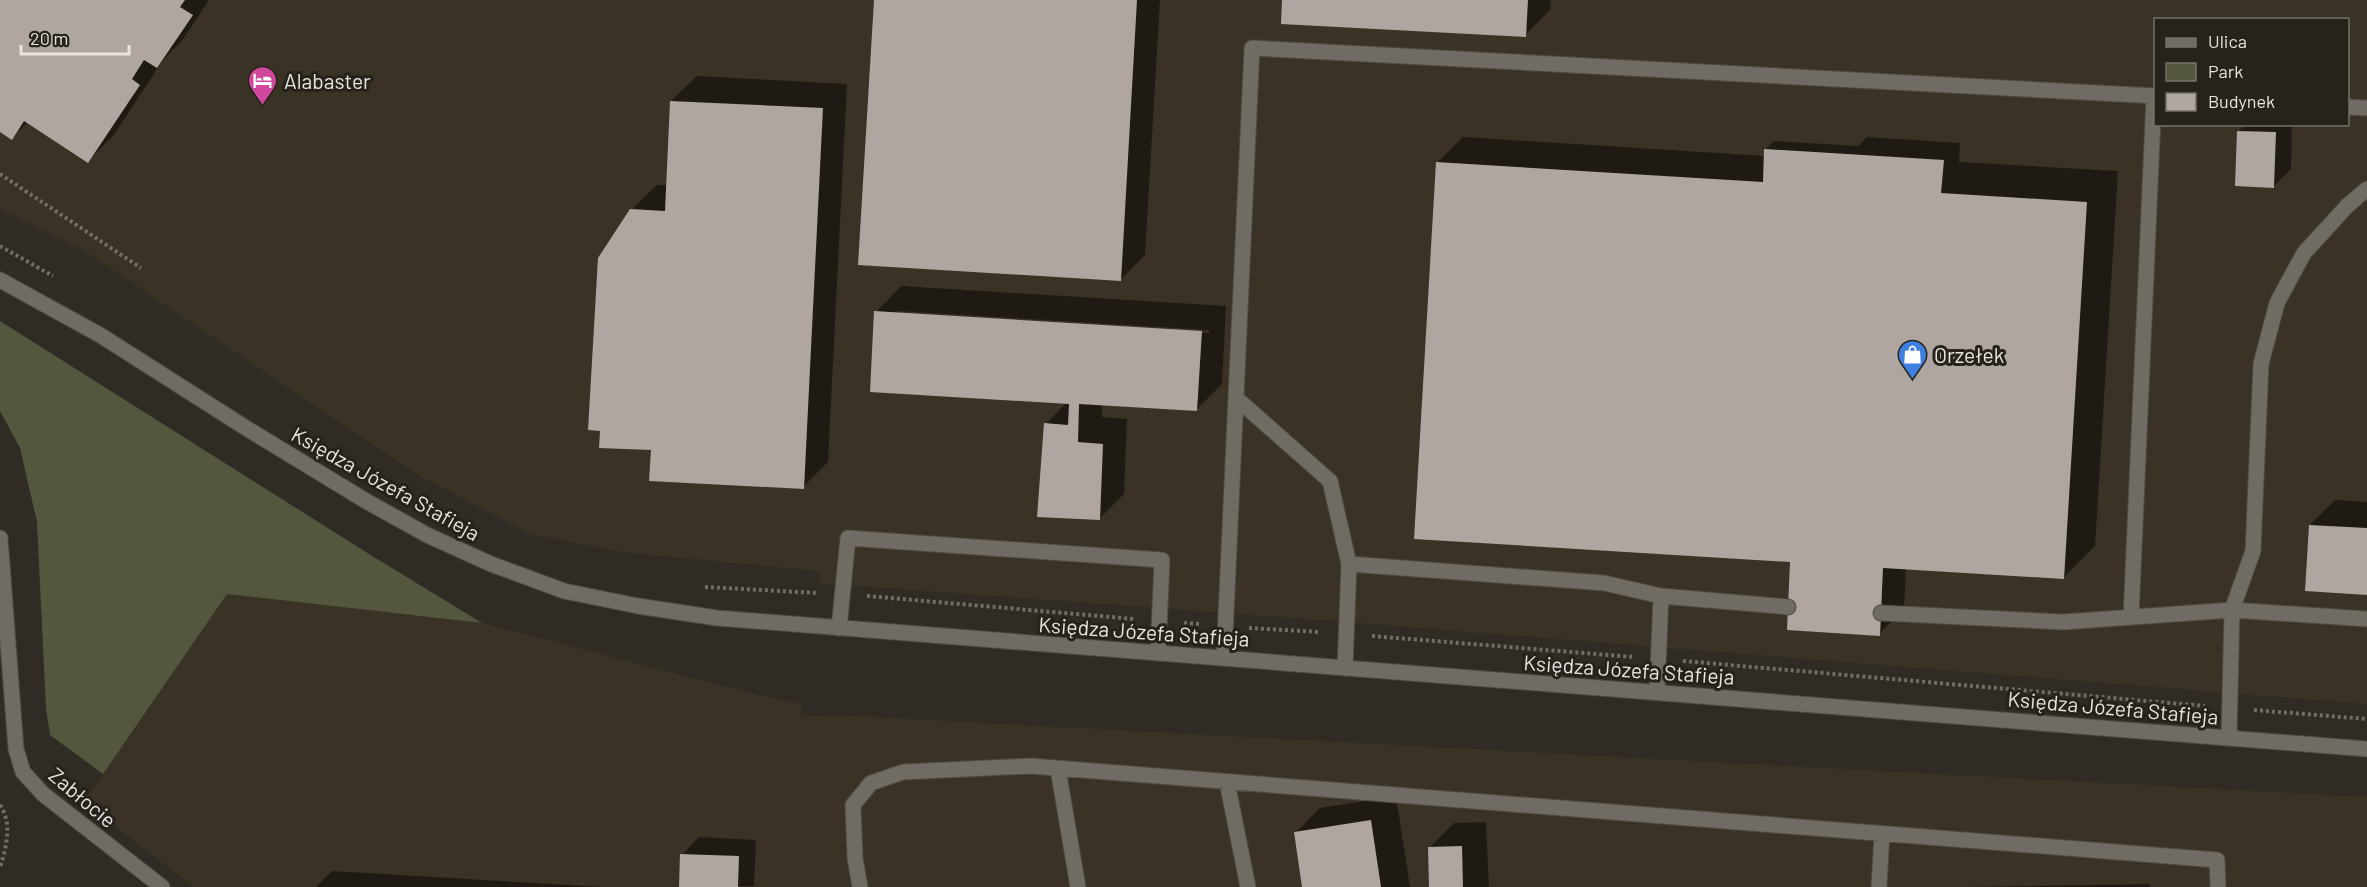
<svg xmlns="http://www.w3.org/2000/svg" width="2367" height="887" font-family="Barlow,sans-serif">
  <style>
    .built { fill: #3b3226; fill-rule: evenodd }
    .green { fill: #54563d }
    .shadow { fill: #0007; fill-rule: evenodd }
    .building { fill: #b0a6a1 }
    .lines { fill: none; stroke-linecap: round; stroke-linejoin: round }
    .service-casing { stroke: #4e4a45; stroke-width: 17 }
    .minor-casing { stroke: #4e4a45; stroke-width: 17 }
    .path { stroke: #716d67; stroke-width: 4; stroke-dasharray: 3 3; stroke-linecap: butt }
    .service { stroke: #706b63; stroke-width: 15 }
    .minor { stroke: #706b63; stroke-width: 15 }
    .labels { text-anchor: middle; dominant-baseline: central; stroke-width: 6; stroke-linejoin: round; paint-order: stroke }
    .poi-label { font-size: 21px; fill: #e8e5e1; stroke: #26221c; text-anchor: start }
    .street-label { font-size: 21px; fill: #e8e5e1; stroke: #26221c }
  </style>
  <rect width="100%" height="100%" fill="#302c25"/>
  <!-- built -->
  <path class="built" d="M 0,0 L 2367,0 L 2367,704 L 1347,622 L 819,583 L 820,571 L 628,553 L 531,534 L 423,478 L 86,252 L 0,209 ZM 2156,20 L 2348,20 L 2348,124 L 2156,124 Z
    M 227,594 L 482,623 L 754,694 L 802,704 L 801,717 L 834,715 L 2367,797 L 2367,887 L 194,887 L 84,802 Z"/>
  <!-- green -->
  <path class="green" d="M 0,321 L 369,554 L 482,623 L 227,594 L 103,774 L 50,735 L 46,709 L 37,522 L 20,448 L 0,411 Z"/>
  <!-- shadow -->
  <path class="shadow" d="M 0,0 L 209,0 L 182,41 L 163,60 L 113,136 L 88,161 L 28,122 L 12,138 L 0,130 Z
    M 876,0 L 1160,0 L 1145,255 L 1120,280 Z
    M 1283,0 L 1551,0 L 1550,10 L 1525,35 Z
    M 697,76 L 847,84 L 828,462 L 803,487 L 652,449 L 631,210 L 657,185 L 668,185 L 671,101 Z
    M 2246,124 L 2292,124 L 2291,169 L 2273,187 L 2239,131 Z
    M 1463,137 L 1765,156 L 1765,150 L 1774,141 L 1858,146 L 1867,137 L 1960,143 L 1959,162 L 2118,171 L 2095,546 L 2064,577 L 1906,567 L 1904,609 L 1879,634 L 1792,562 L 1438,162 Z
    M 901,286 L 1226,306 L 1222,384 L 1197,409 L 1102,404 L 1102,417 L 1127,419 L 1124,494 L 1099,519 L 1046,424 L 1067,402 L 876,312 ZM 897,311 L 1209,330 L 1209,333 L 897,314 Z
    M 2335,500 L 2367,502 L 2367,594 L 2310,525 Z
    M 1396,796 L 1410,887 L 1303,887 L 1295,833 L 1320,808 Z
    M 1486,822 L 1489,887 L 1431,887 L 1429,848 L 1454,823 Z
    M 699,837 L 756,840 L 754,886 L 681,887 L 682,855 Z
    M 332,871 L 603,887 L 316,887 Z
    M 2150,884 L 2150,887 L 1967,887 Z"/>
  <!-- building -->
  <path class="building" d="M 0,0 L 185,0 L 180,7 L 193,15 L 157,68 L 144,60 L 132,79 L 140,85 L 88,163 L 24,121 L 12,140 L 0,132 Z
    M 874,0 L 1137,0 L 1121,281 L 858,265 Z
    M 1282,0 L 1528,0 L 1526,37 L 1281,24 Z
    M 670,101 L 823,108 L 804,489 L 649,481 L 651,450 L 599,448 L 600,431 L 588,430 L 598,258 L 630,209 L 665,211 Z
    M 2237,131 L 2276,132 L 2274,188 L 2235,186 Z
    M 1764,149 L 1944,160 L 1941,193 L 2087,202 L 2064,579 L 1883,568 L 1880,636 L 1787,630 L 1790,562 L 1414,539 L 1436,162 L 1763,182 Z
    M 874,311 L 1202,331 L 1197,411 L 1079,404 L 1078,442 L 1103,444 L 1100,520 L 1037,517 L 1044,423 L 1068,425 L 1069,404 L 870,392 Z
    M 2309,525 L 2367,528 L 2367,595 L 2305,591 Z
    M 1371,820 L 1381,887 L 1302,887 L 1294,832 Z
    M 1462,846 L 1463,887 L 1429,887 L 1428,847 Z
    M 680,854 L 739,856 L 738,887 L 679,887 Z"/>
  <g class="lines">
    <defs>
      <path id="service" d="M 2348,107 L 2367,108
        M 1236,398 L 1330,481 L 1349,564 L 1345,668
        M 1349,564 L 1604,583 L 1661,596 L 1788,607
        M 1881,613 L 2063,622 L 2232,610 L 2367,619
        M 2131,617 L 2154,96
        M 839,628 L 848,538 L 1162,560 L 1158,653
        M 1224,658 L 1252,48 L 2156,96
        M 1657,692 L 1661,596
        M 2229,738 L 2232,610 L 2253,551 L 2261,364 L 2277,303 L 2304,253 L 2348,205 L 2367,189
        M 1058,769 L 1078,887
        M 1227,782 L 1248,887
        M 860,887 L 855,858 L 853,805 L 871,783 L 903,772 L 1031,766 L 2217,860 L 2218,887
        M 1879,887 L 1882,834"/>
      <path id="minor" d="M 0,280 L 100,335 L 246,428 L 366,501 L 427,535 L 491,564 L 564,591 L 638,606 L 717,618 L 2367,749
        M 0,538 L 16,749 L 23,772 L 43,794 L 162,887"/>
    </defs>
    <!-- service casing -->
    <use href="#service" class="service-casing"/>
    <!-- minor casing -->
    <use href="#minor" class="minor-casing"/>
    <!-- path -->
    <path class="path" d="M 0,174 L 141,268
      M 0,246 L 53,276
      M 705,587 L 817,593
      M 867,596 L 1134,619
      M 1184,623 L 1200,624
      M 1249,628 L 1320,632
      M 1372,636 L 1634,657
      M 1683,661 L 2205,706
      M 2254,710 L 2367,719
      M 0,805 C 13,824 6,847 0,868"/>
    <!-- service -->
    <use href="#service" class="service"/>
    <!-- minor -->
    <use href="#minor" class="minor"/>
  </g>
  <!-- icons -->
  <defs>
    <symbol id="hotel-pin" viewBox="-11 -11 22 30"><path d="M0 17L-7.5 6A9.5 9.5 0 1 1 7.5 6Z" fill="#d1479c" stroke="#26221c"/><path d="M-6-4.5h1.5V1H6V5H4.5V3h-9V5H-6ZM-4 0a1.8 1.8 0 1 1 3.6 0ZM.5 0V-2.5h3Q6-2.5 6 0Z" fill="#fff"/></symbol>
    <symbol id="shop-pin" viewBox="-11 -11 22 30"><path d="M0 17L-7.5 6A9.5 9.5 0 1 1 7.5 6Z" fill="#3f7fe0" stroke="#26221c"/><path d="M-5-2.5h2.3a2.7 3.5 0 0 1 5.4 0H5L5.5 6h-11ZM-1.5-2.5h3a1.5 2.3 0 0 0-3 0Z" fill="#fff"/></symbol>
  </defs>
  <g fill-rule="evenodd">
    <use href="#hotel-pin" x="246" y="64" width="33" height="45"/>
    <use href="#shop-pin" x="1896" y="338" width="33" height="45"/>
  </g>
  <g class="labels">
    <!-- poi labels -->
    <g class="poi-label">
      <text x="284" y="80">Alabaster</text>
      <text x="1934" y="354">Orzełek</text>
    </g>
    <!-- street labels -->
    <g class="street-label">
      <text transform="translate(386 483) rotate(29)">Księdza Józefa Stafieja</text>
      <text transform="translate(1144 631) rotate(4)">Księdza Józefa Stafieja</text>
      <text transform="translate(1629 669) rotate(4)">Księdza Józefa Stafieja</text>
      <text transform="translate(2113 707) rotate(5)">Księdza Józefa Stafieja</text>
      <text transform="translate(83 797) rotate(40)">Zabłocie</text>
    </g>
  </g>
  <!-- legend -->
  <rect x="2154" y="18" width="195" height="108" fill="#26221c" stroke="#74706b" stroke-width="1.5"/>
  <rect x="2166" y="38" width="30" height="9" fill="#706b63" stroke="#74706b" stroke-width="1.5"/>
  <text x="2208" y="48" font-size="18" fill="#e8e5e1">Ulica</text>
  <rect x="2166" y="63" width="30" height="18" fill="#54563d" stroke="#74706b" stroke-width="1.5"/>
  <text x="2208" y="78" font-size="18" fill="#e8e5e1">Park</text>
  <rect x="2166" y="93" width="30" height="18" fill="#b0a6a1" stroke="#74706b" stroke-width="1.5"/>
  <text x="2208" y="108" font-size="18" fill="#e8e5e1">Budynek</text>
  <!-- scale -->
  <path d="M21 45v9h108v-9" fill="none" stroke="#e8e5e1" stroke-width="3"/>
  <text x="30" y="45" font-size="18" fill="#e8e5e1" stroke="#26221c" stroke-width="4.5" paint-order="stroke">20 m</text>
</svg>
